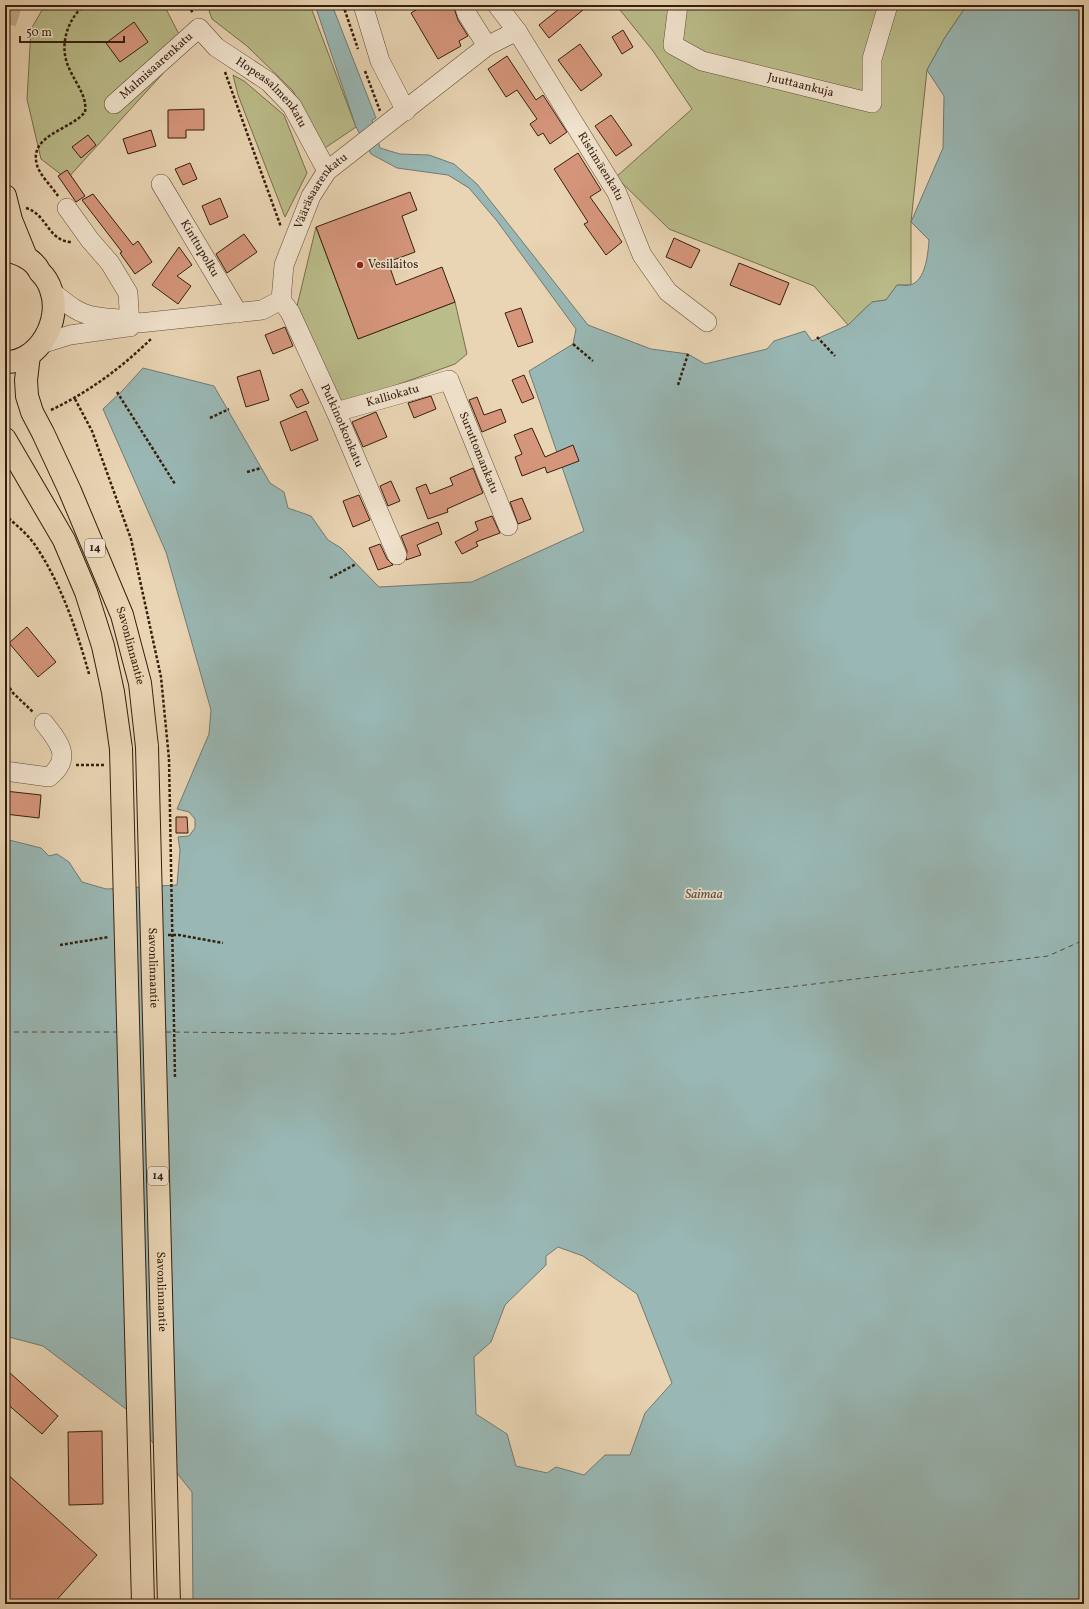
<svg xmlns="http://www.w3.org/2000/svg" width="1089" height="1609" font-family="Vollkorn,serif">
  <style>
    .green { fill: #babc8a; stroke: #786e4c }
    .water { fill: #99b7b4; stroke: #717a71; fill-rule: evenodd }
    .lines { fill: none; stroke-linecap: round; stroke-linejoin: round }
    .ferry { stroke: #534d3f; stroke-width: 1; stroke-dasharray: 5 4; stroke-linecap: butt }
    .building { fill: #d6967c; stroke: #351f0d }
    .highway-tunnel { stroke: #c5b092; stroke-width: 22; stroke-dasharray: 22 11; stroke-linecap: butt }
    .minor-casing { stroke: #624c36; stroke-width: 20 }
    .highway-casing { stroke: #351f0d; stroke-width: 24 }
    .path { stroke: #351f0d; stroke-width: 2.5; stroke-dasharray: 3 2; stroke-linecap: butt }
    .minor { stroke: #f1e3ce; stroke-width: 19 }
    .highway { stroke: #e9d4b3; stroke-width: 22 }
    .highway-bridge-casing { stroke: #351f0d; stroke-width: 24; stroke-linecap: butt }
    .path-bridge { stroke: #351f0d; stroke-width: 2.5; stroke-dasharray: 3 2; stroke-linecap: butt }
    .highway-bridge { stroke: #e9d4b3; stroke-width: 22 }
    .poi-dot { fill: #8f2418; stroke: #f1e3ce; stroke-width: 1.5 }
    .labels { text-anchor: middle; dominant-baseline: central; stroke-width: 3.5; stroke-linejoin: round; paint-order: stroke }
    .shield { fill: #f1e3ce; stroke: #6d5a47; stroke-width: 1 }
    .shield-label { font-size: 11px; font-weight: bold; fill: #351f0d }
    .street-label { font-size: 12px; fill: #351f0d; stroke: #f1e3ce }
    .poi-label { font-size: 12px; fill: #351f0d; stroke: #f1e3ce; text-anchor: start }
    .water-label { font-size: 13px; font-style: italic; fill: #534d3f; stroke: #f1e3ce }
  </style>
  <rect width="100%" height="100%" fill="#e9d4b3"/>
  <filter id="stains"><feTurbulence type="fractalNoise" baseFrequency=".005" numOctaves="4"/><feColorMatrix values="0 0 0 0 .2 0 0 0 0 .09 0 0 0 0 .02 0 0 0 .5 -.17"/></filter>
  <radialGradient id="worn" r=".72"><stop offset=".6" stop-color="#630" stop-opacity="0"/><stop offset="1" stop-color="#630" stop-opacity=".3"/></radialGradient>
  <!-- green -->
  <path class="green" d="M 45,5 L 164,5 L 186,48 L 67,179 L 41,159 L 27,99 L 31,29 Z
    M 207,5 L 310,5 L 356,127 L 322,150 L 293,91 L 247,46 L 212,19 Z
    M 616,5 L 967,5 L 944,39 L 927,70 L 911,222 L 911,285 L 897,285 L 886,300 L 872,302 L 848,325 L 814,286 L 669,229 L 616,177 L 692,109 L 653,51 Z
    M 233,75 L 244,81 L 284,115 L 307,173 L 285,217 L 238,95 Z
    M 316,227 L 358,339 L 455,302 L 467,354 L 455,364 L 355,400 L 344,402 L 330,391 L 297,306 Z"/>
  <!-- water -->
  <path class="water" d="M 315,5 L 332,5 L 376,118 L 372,120 L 380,148 L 400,154 L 429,155 L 454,164 L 477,184 L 588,325 L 651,349 L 688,354 L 705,364 L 767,349 L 774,341 L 805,331 L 812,341 L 848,325 L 872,302 L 886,300 L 897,285 C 901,285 906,286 910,285 C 926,281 928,253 929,240 L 911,222 L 943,148 L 944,96 L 927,70 L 944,39 L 967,5 L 1084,5 L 1084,1604 L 193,1604 L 192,1492 L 126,1409 L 43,1346 L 5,1336 L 5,839 L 41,848 L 49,856 L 57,854 L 69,862 L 82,882 L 106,889 L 177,885 L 180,850 L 178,837 L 189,836 L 195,828 L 195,819 L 189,812 L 177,809 L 209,734 L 211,710 L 166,552 L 103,409 L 123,390 L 143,368 L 214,386 L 270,483 L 284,492 L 288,508 L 311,516 L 328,540 L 341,548 L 379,587 L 472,582 L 584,531 L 529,371 L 573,344 L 576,329 L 497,221 L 469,188 L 448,175 L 397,168 L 371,154 L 356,127 ZM 558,1247 L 583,1256 L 637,1294 L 672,1383 L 645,1413 L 630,1455 L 605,1455 L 584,1475 L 556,1467 L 547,1473 L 516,1466 L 507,1434 L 476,1414 L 474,1357 L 491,1342 L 505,1305 L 546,1265 L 546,1256 Z"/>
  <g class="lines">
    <!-- ferry -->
    <path class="ferry" d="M 5,1032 L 118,1032
      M 166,1032 L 396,1034 L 1048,956 L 1084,940"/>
  </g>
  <!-- building -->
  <path class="building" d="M 424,5 L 453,5 L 458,20 L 468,36 L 459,41 L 461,46 L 438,59 L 411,13 Z
    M 564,5 L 589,5 L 549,38 L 539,25 Z
    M 134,22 L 148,42 L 120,62 L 106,43 Z
    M 623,30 L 633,47 L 622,54 L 612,37 Z
    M 580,44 L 602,75 L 581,91 L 558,60 Z
    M 507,56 L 536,100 L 543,95 L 567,132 L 550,144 L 543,133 L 538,136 L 530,124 L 537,119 L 517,90 L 506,97 L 488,69 Z
    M 204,109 L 204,130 L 186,130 L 186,138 L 168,138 L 168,110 Z
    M 611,115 L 632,145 L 616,156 L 595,126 Z
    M 151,130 L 156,146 L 128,154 L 123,139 Z
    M 88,135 L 96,145 L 81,158 L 72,147 Z
    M 578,153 L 601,190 L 590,197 L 622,242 L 606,255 L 584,224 L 588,222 L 554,169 Z
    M 190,163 L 197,179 L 183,185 L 175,169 Z
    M 67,170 L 85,196 L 76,202 L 58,176 Z
    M 410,192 L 417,210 L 402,216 L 415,252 L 388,262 L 396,285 L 442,267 L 455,302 L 358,339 L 316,227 Z
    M 93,194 L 133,245 L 138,241 L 152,262 L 135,274 L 120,253 L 122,252 L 82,200 Z
    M 220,198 L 228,217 L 210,225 L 202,206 Z
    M 244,234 L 257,252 L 227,273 L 216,254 Z
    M 674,238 L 700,250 L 691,268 L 666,257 Z
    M 179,247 L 192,265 L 177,276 L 191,286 L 178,304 L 152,285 Z
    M 739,263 L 789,283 L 780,305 L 730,285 Z
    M 521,308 L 533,342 L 518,347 L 505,313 Z
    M 285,327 L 293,346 L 273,354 L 265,335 Z
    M 260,370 L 269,400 L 246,407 L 237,377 Z
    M 524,375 L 534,398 L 522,403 L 512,380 Z
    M 302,389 L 309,403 L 297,408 L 290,395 Z
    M 431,396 L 436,409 L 414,418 L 408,403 Z
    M 477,397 L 484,415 L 501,409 L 506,422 L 482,432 L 469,400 Z
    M 306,411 L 318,440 L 291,451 L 280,422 Z
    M 376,412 L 387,437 L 363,447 L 352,422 Z
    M 532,428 L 545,457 L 573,445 L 579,461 L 547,473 L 545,467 L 522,476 L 515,457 L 522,454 L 514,435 Z
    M 473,468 L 483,493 L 447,509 L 448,512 L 428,519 L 416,488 L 426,484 L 430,494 L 453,485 L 450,478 Z
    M 391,481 L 400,501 L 388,506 L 380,486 Z
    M 359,495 L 370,520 L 353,527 L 343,501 Z
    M 522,498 L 531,519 L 518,524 L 510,502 Z
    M 492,516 L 500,533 L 476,542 L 478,546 L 462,554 L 455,542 L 478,530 L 475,522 Z
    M 438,522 L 442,534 L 417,545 L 421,555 L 406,560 L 407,551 L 401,536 Z
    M 380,544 L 387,559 L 393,565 L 378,570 L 369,548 Z
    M 27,627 L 56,662 L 38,677 L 9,643 Z
    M 5,791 L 41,795 L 39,818 L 5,814 Z
    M 176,817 L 187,817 L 188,833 L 176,833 Z
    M 10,1373 L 58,1416 L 42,1434 L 5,1402 L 5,1379 Z
    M 102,1431 L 103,1504 L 69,1505 L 68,1432 Z
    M 5,1472 L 97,1555 L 53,1604 L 5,1604 Z"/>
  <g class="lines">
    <!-- highway-tunnel -->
    <path class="highway-tunnel" d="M 5,23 L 11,5"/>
    <defs>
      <g id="minor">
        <path d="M 363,5 L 380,61 L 406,111"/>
        <path d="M 464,5 L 467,14 L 487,46"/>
        <path id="s1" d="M 497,5 L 517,31 L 617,193 L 642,255 L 668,292 L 707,322"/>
        <path id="s2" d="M 678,5 L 673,45 L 702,61 L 872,103 L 872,59 L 888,5"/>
        <path id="s3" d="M 114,104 L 199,28 L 216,47 L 269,82 L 292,106 L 327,171"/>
        <path id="s4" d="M 161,184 L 238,313"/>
        <path d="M 67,208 L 90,240 L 110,263 L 128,293 L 130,327"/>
        <path id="s5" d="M 51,291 C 64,301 76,313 93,316 C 109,319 124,318 139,323 L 262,310 L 281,300 L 284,265 L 311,196 L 327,171 L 487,46 L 517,31"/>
        <path id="s6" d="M 281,300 L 290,312 L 336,412 L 397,555"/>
        <path d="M 41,344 L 70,335 L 127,327"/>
        <path id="s7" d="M 336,412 L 449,380 L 508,526"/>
        <path d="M 5,771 L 49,777 C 73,758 59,742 44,723"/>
      </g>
      <g id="highway">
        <path d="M 5,196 L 11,220 L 26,257"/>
        <path d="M 5,250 C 12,252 19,253 25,257 C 31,260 37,266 40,272 C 45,277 49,283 51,290 C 62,320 39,363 5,362"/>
        <path id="s8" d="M 29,355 L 26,380 L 27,396 L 32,412 L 43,433 L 70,491 L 122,615 L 140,683 L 147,747"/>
        <path d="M 5,439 L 64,540 L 86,592 L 103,646 L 113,692 L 121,749"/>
      </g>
    </defs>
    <!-- minor casing -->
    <use href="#minor" class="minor-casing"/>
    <!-- highway casing -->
    <use href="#highway" class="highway-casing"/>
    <!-- path -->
    <path class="path" d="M 189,5 L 193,14
      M 343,5 L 358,49
      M 365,71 L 380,111
      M 225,72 L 281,227
      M 58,196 C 53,188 39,174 37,165 C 28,135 71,130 85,112 C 88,95 72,79 67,63 C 60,43 68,18 85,5
      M 26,208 C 47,214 48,241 71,242
      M 817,337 L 835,356
      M 573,344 L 593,361
      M 678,385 L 688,354
      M 117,392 L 175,484
      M 75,399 L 92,431 L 131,539 L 161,677 L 169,759
      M 51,410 C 89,392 121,368 151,339
      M 210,418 L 229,409
      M 247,472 L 261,468
      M 5,515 C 16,525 29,535 37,548 C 62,586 77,631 89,674
      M 330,578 L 356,564
      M 5,679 L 12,692 L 33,712
      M 76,765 L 105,765
      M 168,935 L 179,935 L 223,943
      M 60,945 L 109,937"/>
    <!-- minor -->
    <use href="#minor" class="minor"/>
    <!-- highway -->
    <use href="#highway" class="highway"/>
    <defs>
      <g id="highway-bridge">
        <path id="s9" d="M 147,747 L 169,1604"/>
        <path d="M 121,749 L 143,1604"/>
      </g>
    </defs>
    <!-- highway-bridge casing -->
    <use href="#highway-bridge" class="highway-bridge-casing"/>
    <!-- path-bridge -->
    <path class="path-bridge" d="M 169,759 L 175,1078"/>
    <!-- highway-bridge -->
    <use href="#highway-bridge" class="highway-bridge"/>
  </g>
  <!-- markers -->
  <circle class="poi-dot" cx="360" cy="265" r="4"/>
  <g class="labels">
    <!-- shield labels -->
    <g class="shield">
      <rect x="85" y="539" width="20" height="18" rx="3"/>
      <rect x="148" y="1167" width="20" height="18" rx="3"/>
    </g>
    <g class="shield-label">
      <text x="95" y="548">14</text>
      <text x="158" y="1176">14</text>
    </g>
    <!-- street labels -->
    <g class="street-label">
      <text stroke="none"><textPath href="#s3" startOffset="57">Malmisaarenkatu</textPath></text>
      <text stroke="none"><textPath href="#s2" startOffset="175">Juuttaankuja</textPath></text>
      <text stroke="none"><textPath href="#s3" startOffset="212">Hopeasalmenkatu</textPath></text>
      <text stroke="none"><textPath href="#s1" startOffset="192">Ristimäenkatu</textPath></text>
      <text stroke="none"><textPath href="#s5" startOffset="360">Vääräsaarenkatu</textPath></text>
      <text stroke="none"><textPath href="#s4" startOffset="75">Kinttupolku</textPath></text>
      <text stroke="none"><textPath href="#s7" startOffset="59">Kalliokatu</textPath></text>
      <text stroke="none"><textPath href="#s6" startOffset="140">Putkinotkonkatu</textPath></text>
      <text stroke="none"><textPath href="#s7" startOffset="196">Suruttomankatu</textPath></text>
      <text stroke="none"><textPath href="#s8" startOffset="312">Savonlinnantie</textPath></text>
      <text stroke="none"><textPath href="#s9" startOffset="221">Savonlinnantie</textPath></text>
      <text stroke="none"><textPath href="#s9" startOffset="545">Savonlinnantie</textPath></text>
    </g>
    <!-- poi labels -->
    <g class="poi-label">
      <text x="368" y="265">Vesilaitos</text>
    </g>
    <!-- water labels -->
    <g class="water-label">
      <text x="704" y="895">Saimaa</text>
    </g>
  </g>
  <!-- margin -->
  <rect width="1089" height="1609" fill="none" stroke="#e9d4b3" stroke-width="20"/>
  <rect x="6" y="6" width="1077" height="1597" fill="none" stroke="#351f0d" stroke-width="2"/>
  <rect x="10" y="10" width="1069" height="1589" fill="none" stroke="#351f0d"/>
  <!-- scale -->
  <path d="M20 36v6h104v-6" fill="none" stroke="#351f0d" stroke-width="2"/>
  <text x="26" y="36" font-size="12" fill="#351f0d" stroke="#f1e3ce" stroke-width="3" paint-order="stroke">50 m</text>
  <rect width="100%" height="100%" filter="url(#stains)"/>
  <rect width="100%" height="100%" fill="url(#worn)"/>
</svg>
